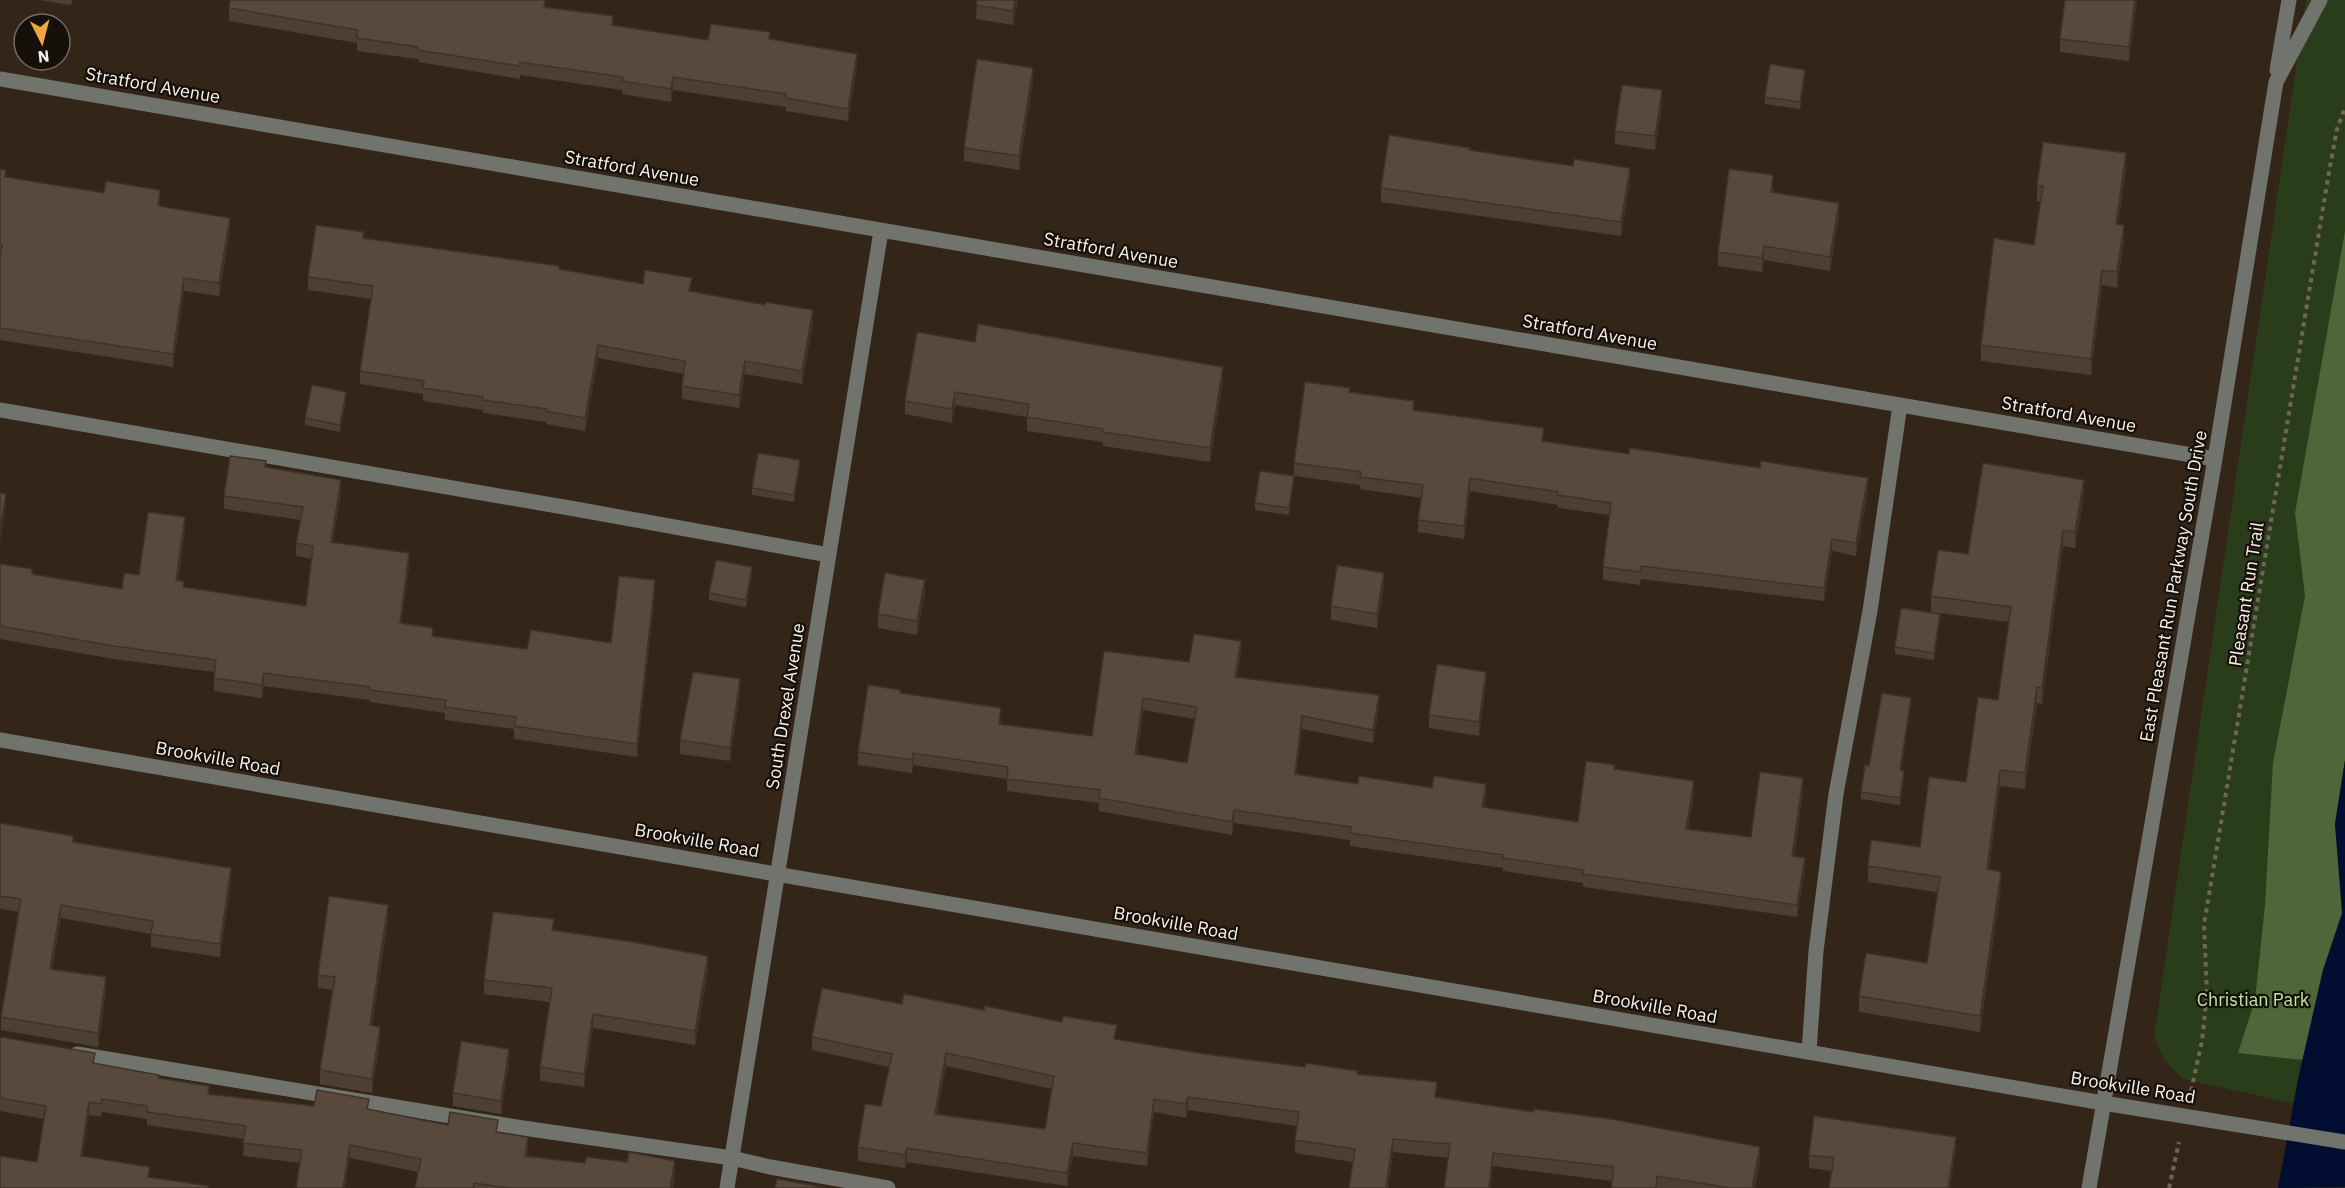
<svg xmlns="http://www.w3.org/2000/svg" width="2345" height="1188" font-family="'IBM Plex Sans',sans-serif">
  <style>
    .green { fill: #2a3d1a }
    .forest { fill: #4d663a }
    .water { fill: #010e31 }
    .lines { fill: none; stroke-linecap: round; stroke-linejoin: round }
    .path { stroke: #716459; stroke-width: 4; stroke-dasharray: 4.5 4.5; stroke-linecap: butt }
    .minor { stroke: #70746c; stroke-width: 15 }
    .wall { fill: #4d3f34; fill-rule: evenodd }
    .shaded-wall { fill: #3e332a }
    .building { fill: #59493c; stroke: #3e332a; stroke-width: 1.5; fill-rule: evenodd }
    .labels { text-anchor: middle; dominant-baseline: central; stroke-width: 4.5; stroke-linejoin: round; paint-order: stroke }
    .street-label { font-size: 18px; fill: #fbf1e9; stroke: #16100b }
    .park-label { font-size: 18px; fill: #bee7a0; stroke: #16100b }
  </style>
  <rect width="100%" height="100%" fill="#342519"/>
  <!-- green -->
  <path class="green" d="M 2306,0 L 2345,0 L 2345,1115 L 2183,1079 L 2164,1059 L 2154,1037 Z"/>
  <!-- forest -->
  <path class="forest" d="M 2345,231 L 2345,760 L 2335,824 L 2343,913 L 2323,970 L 2303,1060 L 2238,1053 L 2255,1000 L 2265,905 L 2273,763 L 2305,596 L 2295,513 Z"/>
  <!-- water -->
  <path class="water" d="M 2345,760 L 2345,1187 L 2278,1188 L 2298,1079 L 2323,970 L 2342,913 L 2335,824 Z"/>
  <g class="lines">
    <!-- path -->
    <path class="path" d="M 2191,1091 L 2202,1041 L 2207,994 L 2204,925 L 2329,172 L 2337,129 L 2345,108
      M 2169,1188 L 2179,1142"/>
    <!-- minor -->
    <path class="minor" d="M 2277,70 L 2289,0
      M 0,79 L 2215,459
      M 0,410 L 581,510 L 829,555
      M 0,740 L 2103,1103 L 2345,1142
      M 1809,1052 L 1816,951 L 1836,794 L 1870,611 L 1900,405
      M 77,1054 L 523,1128 L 732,1158 L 770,1167 L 888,1188
      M 727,1188 L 881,231
      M 2089,1188 L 2215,459 L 2276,82 L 2320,0"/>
  </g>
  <!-- wall -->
  <path class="wall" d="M 39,0 L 72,0 L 71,5 Z
    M 977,0 L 1018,0 L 1013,25 L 976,19 Z
    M 2137,0 L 2129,61 L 2060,52 L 2060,39 Z
    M 546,7 L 613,25 L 708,40 L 770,39 L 857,67 L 848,121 L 786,111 L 786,107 L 673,90 L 671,102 L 622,94 L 622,90 L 520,75 L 520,79 L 418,62 L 418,59 L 357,51 L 357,43 L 229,21 L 229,8 Z
    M 1805,77 L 1800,109 L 1765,104 L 1765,97 Z
    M 1033,82 L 1019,170 L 964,161 L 964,148 Z
    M 1662,104 L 1655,150 L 1615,144 L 1615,131 Z
    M 1470,150 L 1630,181 L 1621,236 L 1381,202 L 1381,188 Z
    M 0,169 L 6,177 L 160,203 L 160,207 L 230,231 L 219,296 L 184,291 L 173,367 L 0,340 Z
    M 2126,169 L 2118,224 L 2124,241 L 2117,288 L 2102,285 L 2091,375 L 1981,361 L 1981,345 L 2034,245 L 2040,202 L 2037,201 L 2037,186 Z
    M 1773,188 L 1773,192 L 1839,216 L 1830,271 L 1764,260 L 1762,272 L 1718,266 L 1718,252 Z
    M 364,238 L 559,269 L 692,292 L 813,323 L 802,384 L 745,374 L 739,408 L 682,399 L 682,386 L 684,374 L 598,358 L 585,431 L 546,424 L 546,422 L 483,413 L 483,410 L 423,401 L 423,394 L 360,384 L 360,371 L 371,299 L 308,290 L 308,277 Z
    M 975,342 L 1223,381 L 1210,462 L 1103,446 L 1103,442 L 1027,431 L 1027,417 L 955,405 L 952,423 L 905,414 L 905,401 Z
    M 1350,392 L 1414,410 L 1544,441 L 1868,491 L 1856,556 L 1832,551 L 1824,601 L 1641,579 L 1640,585 L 1603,580 L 1603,567 L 1610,515 L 1558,508 L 1558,505 L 1470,491 L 1464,539 L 1418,532 L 1418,520 L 1422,498 L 1360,489 L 1360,485 L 1294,476 L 1294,463 Z
    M 346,399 L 340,432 L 305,425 L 305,418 Z
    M 266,467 L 341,493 L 333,542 L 409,566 L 401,623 L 433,636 L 527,649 L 611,643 L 655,593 L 637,757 L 514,739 L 514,729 L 445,720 L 445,713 L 370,702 L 370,700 L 264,686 L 262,698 L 214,691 L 214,672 L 114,659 L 0,639 L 0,564 L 32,574 L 122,589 L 139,575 L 185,530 L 178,581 L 184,588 L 306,606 L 312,559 L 296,556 L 296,543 L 301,520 L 224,509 L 224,496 Z
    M 800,467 L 794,502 L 752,495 L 752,488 Z
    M 1294,483 L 1289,515 L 1255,510 L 1255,503 Z
    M 2084,496 L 2075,548 L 2063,546 L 2042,704 L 2037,703 L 2025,789 L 2000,786 L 1989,870 L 2001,888 L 1980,1032 L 1859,1012 L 1859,996 L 1927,963 L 1937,892 L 1868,882 L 1868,866 L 1920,847 L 1966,782 L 1998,700 L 2009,622 L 1931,612 L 1931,596 L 1968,554 Z
    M 752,574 L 746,607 L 709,600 L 709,593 Z
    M 1384,586 L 1377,628 L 1331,620 L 1331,606 Z
    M 925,593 L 917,635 L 878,628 L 878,614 Z
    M 1940,621 L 1934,660 L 1895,654 L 1895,647 Z
    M 1241,654 L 1237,677 L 1379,707 L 1373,743 L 1302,729 L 1296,774 L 1358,784 L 1486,797 L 1484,807 L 1578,822 L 1615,769 L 1694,794 L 1688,829 L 1751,837 L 1803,790 L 1794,857 L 1805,871 L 1797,917 L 1583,887 L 1583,883 L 1503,871 L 1503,868 L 1350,846 L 1350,840 L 1234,823 L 1232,835 L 1099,811 L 1099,803 L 1007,791 L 1007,779 L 913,765 L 912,773 L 858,765 L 858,752 L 901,693 L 1001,721 L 1000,725 L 1092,736 L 1189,662 ZM 1143,710 L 1195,719 L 1187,763 L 1137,755 Z
    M 1486,685 L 1479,736 L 1429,728 L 1429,715 Z
    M 740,693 L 730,761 L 680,754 L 680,740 Z
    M 1911,705 L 1901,771 L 1904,778 L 1900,805 L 1861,799 L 1861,792 L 1869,766 Z
    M 0,823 L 231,881 L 220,957 L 151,947 L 151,934 L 61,918 L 52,969 L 106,990 L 98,1047 L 1,1030 L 1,1017 L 19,912 L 0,909 Z
    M 388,919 L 372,1026 L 380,1041 L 372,1093 L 320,1084 L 320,1070 L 332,990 L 318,988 L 318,975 Z
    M 554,931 L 708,970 L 695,1045 L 593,1028 L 584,1087 L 540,1081 L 540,1067 L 550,1002 L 484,994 L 484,980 Z
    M 902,1004 L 1205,1054 L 1358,1074 L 1437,1098 L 1760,1160 L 1755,1188 L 1611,1188 L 1612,1181 L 1493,1166 L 1448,1158 L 1393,1152 L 1388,1188 L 1349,1188 L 1353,1162 L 1295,1153 L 1295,1140 L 1297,1126 L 1188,1110 L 1186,1118 L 1154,1112 L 1147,1166 L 1073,1156 L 1067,1186 L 907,1162 L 905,1168 L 858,1161 L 858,1147 L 881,1106 L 889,1067 L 812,1050 L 812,1037 ZM 946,1066 L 1052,1089 L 1045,1129 L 937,1114 Z
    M 0,1037 L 95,1063 L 159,1078 L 209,1094 L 314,1106 L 369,1109 L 448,1125 L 498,1132 L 528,1150 L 527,1156 L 675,1174 L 673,1188 L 415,1188 L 418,1172 L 350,1158 L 300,1163 L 243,1156 L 244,1139 L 147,1125 L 147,1119 L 102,1112 L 101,1117 L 89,1115 L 37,1162 L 44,1119 L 0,1111 Z
    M 509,1062 L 501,1114 L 453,1106 L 453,1093 Z
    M 1956,1150 L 1832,1171 L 1809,1168 L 1809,1155 Z"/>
  <!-- shaded-wall -->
  <path class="shaded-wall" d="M 1015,0 L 1018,0 L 1013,25 L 1013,11 Z
    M 2135,0 L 2137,0 L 2129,61 L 2129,47 Z
    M 857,54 L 857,67 L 848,121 L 848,109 Z
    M 1033,68 L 1033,82 L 1019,170 L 1019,156 Z
    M 1805,70 L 1805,77 L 1800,109 L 1800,102 Z
    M 673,77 L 673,90 L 671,102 L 671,89 Z
    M 1662,90 L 1662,104 L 1655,150 L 1655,136 Z
    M 2126,153 L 2126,169 L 2116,239 L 2116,224 Z
    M 1630,168 L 1630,181 L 1621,236 L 1621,222 Z
    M 160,190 L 160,203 L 158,219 L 158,206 Z
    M 1839,203 L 1839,216 L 1830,271 L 1830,257 Z
    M 230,218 L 230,231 L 219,296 L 219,283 Z
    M 2124,225 L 2124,241 L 2117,288 L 2117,272 Z
    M 1764,246 L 1764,260 L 1762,272 L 1762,258 Z
    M 2102,270 L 2102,285 L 2091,375 L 2091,359 Z
    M 184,278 L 184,291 L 173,367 L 173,354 Z
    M 813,310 L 813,323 L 802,384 L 802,371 Z
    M 598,345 L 598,358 L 585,431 L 585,418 Z
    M 745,361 L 745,374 L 739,408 L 739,395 Z
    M 1223,367 L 1223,381 L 1210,462 L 1210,448 Z
    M 346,392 L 346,399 L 340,432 L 340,425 Z
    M 955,392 L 955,405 L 952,423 L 952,409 Z
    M 800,460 L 800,467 L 794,502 L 794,495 Z
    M 1294,476 L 1294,483 L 1289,515 L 1289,508 Z
    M 1470,478 L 1470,491 L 1464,539 L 1464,526 Z
    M 1868,478 L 1868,491 L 1856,556 L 1856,543 Z
    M 341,480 L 341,493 L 331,555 L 331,542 Z
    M 2084,480 L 2084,496 L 2075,548 L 2075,532 Z
    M 6,494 L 6,507 L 0,544 L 0,531 Z
    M 185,517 L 185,530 L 176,593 L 176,580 Z
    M 2063,530 L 2063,546 L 2042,704 L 2042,688 Z
    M 1832,539 L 1832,551 L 1824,601 L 1824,588 Z
    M 409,553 L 409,566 L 400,636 L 400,623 Z
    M 752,567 L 752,574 L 746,607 L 746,600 Z
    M 1384,573 L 1384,586 L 1377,628 L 1377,614 Z
    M 655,580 L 655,593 L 637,757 L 637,744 Z
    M 925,580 L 925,593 L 917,635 L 917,621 Z
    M 1940,614 L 1940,621 L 1934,660 L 1934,653 Z
    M 1241,641 L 1241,654 L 1235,690 L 1235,677 Z
    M 1486,672 L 1486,685 L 1479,736 L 1479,722 Z
    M 264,673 L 264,686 L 262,698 L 262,685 Z
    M 740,679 L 740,693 L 730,761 L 730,748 Z
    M 2037,687 L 2037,703 L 2025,789 L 2025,773 Z
    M 1379,695 L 1379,707 L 1373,743 L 1373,730 Z
    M 1143,698 L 1143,710 L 1135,767 L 1135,754 Z
    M 1911,698 L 1911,705 L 1900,777 L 1900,770 Z
    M 1302,716 L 1302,729 L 1295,787 L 1295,774 Z
    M 913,753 L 913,765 L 912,773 L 912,760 Z
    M 2000,770 L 2000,786 L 1987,885 L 1987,869 Z
    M 1904,771 L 1904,778 L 1900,805 L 1900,798 Z
    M 1803,778 L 1803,790 L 1792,869 L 1792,856 Z
    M 1694,781 L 1694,794 L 1686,842 L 1686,829 Z
    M 1486,784 L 1486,797 L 1482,819 L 1482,807 Z
    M 1234,810 L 1234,823 L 1232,835 L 1232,822 Z
    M 1805,858 L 1805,871 L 1797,917 L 1797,905 Z
    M 231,868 L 231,881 L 220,957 L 220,944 Z
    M 2001,872 L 2001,888 L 1980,1032 L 1980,1016 Z
    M 61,905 L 61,918 L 50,982 L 50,969 Z
    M 388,905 L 388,919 L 370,1039 L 370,1025 Z
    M 708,956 L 708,970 L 695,1045 L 695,1031 Z
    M 106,977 L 106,990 L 98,1047 L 98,1033 Z
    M 593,1014 L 593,1028 L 584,1087 L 584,1074 Z
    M 380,1027 L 380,1041 L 372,1093 L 372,1079 Z
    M 509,1049 L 509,1062 L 501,1114 L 501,1101 Z
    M 946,1053 L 946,1066 L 935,1127 L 935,1114 Z
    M 1188,1097 L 1188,1110 L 1186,1118 L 1186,1104 Z
    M 1154,1099 L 1154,1112 L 1147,1166 L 1147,1153 Z
    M 89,1102 L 89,1115 L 81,1169 L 81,1156 Z
    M 528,1137 L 528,1150 L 525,1169 L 525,1156 Z
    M 1956,1137 L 1956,1150 L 1950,1188 L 1948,1188 Z
    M 1393,1139 L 1393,1152 L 1388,1188 L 1386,1188 Z
    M 1073,1143 L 1073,1156 L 1067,1186 L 1067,1173 Z
    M 350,1145 L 350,1158 L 345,1188 L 343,1188 Z
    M 1760,1147 L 1760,1160 L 1755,1188 L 1752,1188 Z
    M 907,1148 L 907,1162 L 905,1168 L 905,1155 Z
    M 1493,1153 L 1493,1166 L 1491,1188 L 1489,1188 Z
    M 675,1161 L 675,1174 L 673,1188 L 670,1188 Z"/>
  <!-- building -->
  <path class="building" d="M 230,0 L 545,0 L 544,7 L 613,16 L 612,25 L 708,40 L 711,24 L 770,32 L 769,39 L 857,54 L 848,109 L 786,98 L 786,94 L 673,77 L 671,89 L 622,81 L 623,77 L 520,62 L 520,66 L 418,50 L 418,47 L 357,38 L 358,30 L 229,8 Z
    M 977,0 L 1015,0 L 1013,11 L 976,5 Z
    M 2065,0 L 2135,0 L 2129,47 L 2060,39 Z
    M 977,59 L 1033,68 L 1019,156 L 964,148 Z
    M 1770,64 L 1805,70 L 1800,102 L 1765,97 Z
    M 1622,85 L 1662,90 L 1655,136 L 1615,131 Z
    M 1389,135 L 1470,148 L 1469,150 L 1573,166 L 1574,159 L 1630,168 L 1621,222 L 1381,188 Z
    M 2043,142 L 2126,153 L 2116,224 L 2124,225 L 2117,272 L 2102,270 L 2091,359 L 1981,345 L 1994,238 L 2034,245 L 2043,186 L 2037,186 Z
    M 0,169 L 6,170 L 5,177 L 104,193 L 106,181 L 160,190 L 158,206 L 230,218 L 219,283 L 184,278 L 173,354 L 0,328 L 0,258 L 2,245 L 0,245 Z
    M 1729,169 L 1773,175 L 1771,192 L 1839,203 L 1830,257 L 1764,246 L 1762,258 L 1718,252 Z
    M 316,225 L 364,232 L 363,238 L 559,266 L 559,269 L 643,284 L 645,270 L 692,278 L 689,291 L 765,305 L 766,302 L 813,310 L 802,371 L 745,361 L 739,395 L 682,386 L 685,361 L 598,345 L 585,418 L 546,411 L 546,409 L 483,400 L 483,397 L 423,388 L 424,381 L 360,371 L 373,286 L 308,277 Z
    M 978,324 L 1223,367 L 1210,448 L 1103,432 L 1103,429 L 1027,417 L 1029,404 L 955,392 L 952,409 L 905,401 L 917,332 L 975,342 Z
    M 1305,382 L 1350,388 L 1349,392 L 1414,401 L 1413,410 L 1544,428 L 1542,441 L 1629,454 L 1630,448 L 1760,468 L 1761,461 L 1868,478 L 1856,543 L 1832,539 L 1824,588 L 1641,566 L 1640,572 L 1603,567 L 1611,503 L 1558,495 L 1558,492 L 1470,478 L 1464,526 L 1418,520 L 1423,485 L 1360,477 L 1361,472 L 1294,463 Z
    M 312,385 L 346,392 L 340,425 L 305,418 Z
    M 758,453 L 800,460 L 794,495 L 752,488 Z
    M 230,456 L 266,461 L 265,467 L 341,480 L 331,542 L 409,553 L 400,623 L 433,628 L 432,636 L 527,649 L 531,630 L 611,643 L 619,576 L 655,580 L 637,744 L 514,726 L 516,717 L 445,707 L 446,700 L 370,690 L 370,687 L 264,673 L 262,685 L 214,678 L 216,660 L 114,646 L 0,626 L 0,564 L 32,569 L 32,574 L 122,589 L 124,573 L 139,575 L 148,512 L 185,517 L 176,580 L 184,582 L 183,587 L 306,606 L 313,546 L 296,543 L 303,507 L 224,496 Z
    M 1983,463 L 2084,480 L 2075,532 L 2063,530 L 2042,688 L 2037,687 L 2025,773 L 2000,770 L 1987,869 L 2001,872 L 1980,1016 L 1859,996 L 1866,953 L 1927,963 L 1940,877 L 1868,866 L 1871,840 L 1920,847 L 1929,777 L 1966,782 L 1978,697 L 1998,700 L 2011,607 L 1931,596 L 1938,550 L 1968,554 Z
    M 1260,471 L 1294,476 L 1289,508 L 1255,503 Z
    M 0,493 L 6,494 L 0,531 Z
    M 716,560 L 752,567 L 746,600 L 709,593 Z
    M 1337,565 L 1384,573 L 1377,614 L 1331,606 Z
    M 885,573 L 925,580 L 917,621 L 878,614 Z
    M 1901,608 L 1940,614 L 1934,653 L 1895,647 Z
    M 1194,634 L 1241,641 L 1235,677 L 1379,695 L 1373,730 L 1302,716 L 1295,774 L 1358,784 L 1359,776 L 1432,788 L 1434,776 L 1486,784 L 1482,807 L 1578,822 L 1586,761 L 1615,765 L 1614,769 L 1694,781 L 1686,829 L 1751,837 L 1760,772 L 1803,778 L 1792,856 L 1805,858 L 1797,905 L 1583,874 L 1584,870 L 1503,858 L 1504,855 L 1350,833 L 1351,827 L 1234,810 L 1232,822 L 1099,798 L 1100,790 L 1007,779 L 1008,767 L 913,753 L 912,760 L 858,752 L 868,685 L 901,690 L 900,693 L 1001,708 L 999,724 L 1092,736 L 1104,651 L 1189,662 ZM 1143,698 L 1197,707 L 1187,763 L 1135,754 Z
    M 1437,664 L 1486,672 L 1479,722 L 1429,715 Z
    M 693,672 L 740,679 L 730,748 L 680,740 Z
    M 1882,693 L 1911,698 L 1900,770 L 1904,771 L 1900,798 L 1861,792 L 1865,765 L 1869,766 Z
    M 0,823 L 73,836 L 73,842 L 231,868 L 220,944 L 151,934 L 153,921 L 61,905 L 50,969 L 106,977 L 98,1033 L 1,1017 L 21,899 L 0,896 Z
    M 329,896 L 388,905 L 370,1025 L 380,1027 L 372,1079 L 320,1070 L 335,977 L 318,975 Z
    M 493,912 L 554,919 L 552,930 L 633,942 L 708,956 L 695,1031 L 593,1014 L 584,1074 L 540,1067 L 552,988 L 484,980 Z
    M 822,988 L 902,1004 L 904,994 L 984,1010 L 985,1006 L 1062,1022 L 1063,1016 L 1117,1025 L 1114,1039 L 1205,1054 L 1305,1067 L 1306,1063 L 1358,1071 L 1357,1074 L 1437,1082 L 1435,1097 L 1534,1112 L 1534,1109 L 1611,1119 L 1760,1147 L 1752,1188 L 1730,1188 L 1657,1176 L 1656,1188 L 1611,1188 L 1614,1167 L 1493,1153 L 1489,1188 L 1444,1188 L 1450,1144 L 1393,1139 L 1386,1188 L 1349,1188 L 1355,1149 L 1295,1140 L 1299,1112 L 1188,1097 L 1186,1104 L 1154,1099 L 1147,1153 L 1073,1143 L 1067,1173 L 907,1148 L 905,1155 L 858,1147 L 865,1104 L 881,1106 L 892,1054 L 812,1037 ZM 946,1053 L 1054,1076 L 1045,1129 L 935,1114 Z
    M 0,1037 L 95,1053 L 93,1063 L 159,1075 L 158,1078 L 209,1086 L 208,1094 L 314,1106 L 317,1090 L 369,1099 L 367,1109 L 448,1125 L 450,1112 L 498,1120 L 496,1132 L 528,1137 L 525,1156 L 585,1163 L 586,1157 L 627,1162 L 629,1152 L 675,1161 L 670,1188 L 509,1188 L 474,1183 L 473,1188 L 415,1188 L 421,1159 L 350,1145 L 343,1188 L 296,1188 L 302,1150 L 243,1143 L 246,1126 L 147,1112 L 147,1106 L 102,1099 L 101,1104 L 89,1102 L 81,1156 L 150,1167 L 148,1177 L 208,1186 L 208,1188 L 0,1188 L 0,1156 L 37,1162 L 46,1106 L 0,1098 Z
    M 461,1041 L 509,1049 L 501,1101 L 453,1093 Z
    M 1814,1116 L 1956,1137 L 1948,1188 L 1829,1188 L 1834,1158 L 1809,1155 Z
    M 777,1179 L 822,1187 L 822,1188 L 775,1188 Z"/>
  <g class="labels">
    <!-- street labels -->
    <g class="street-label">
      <text transform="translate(153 85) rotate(10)">Stratford Avenue</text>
      <text transform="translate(632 168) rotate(10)">Stratford Avenue</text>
      <text transform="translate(1111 250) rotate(10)">Stratford Avenue</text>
      <text transform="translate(1590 332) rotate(10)">Stratford Avenue</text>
      <text transform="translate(2069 414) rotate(10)">Stratford Avenue</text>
      <text transform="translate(2173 586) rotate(-80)">East Pleasant Run Parkway South Drive</text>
      <text transform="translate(2246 594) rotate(-81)">Pleasant Run Trail</text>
      <text transform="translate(785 706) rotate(-81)">South Drexel Avenue</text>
      <text transform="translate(218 758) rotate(10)">Brookville Road</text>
      <text transform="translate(697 840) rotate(10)">Brookville Road</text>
      <text transform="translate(1176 923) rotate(10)">Brookville Road</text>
      <text transform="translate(1655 1006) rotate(10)">Brookville Road</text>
      <text transform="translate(2133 1087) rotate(9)">Brookville Road</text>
    </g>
    <!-- park labels -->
    <g class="park-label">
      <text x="2253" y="999">Christian Park</text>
    </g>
  </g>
  <!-- north arrow -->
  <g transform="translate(42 42) rotate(174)"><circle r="28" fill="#16100b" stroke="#726a64" stroke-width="1.5"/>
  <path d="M0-4.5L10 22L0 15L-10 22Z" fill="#f1a540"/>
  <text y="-9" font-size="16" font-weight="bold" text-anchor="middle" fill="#fbf1e9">N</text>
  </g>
</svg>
